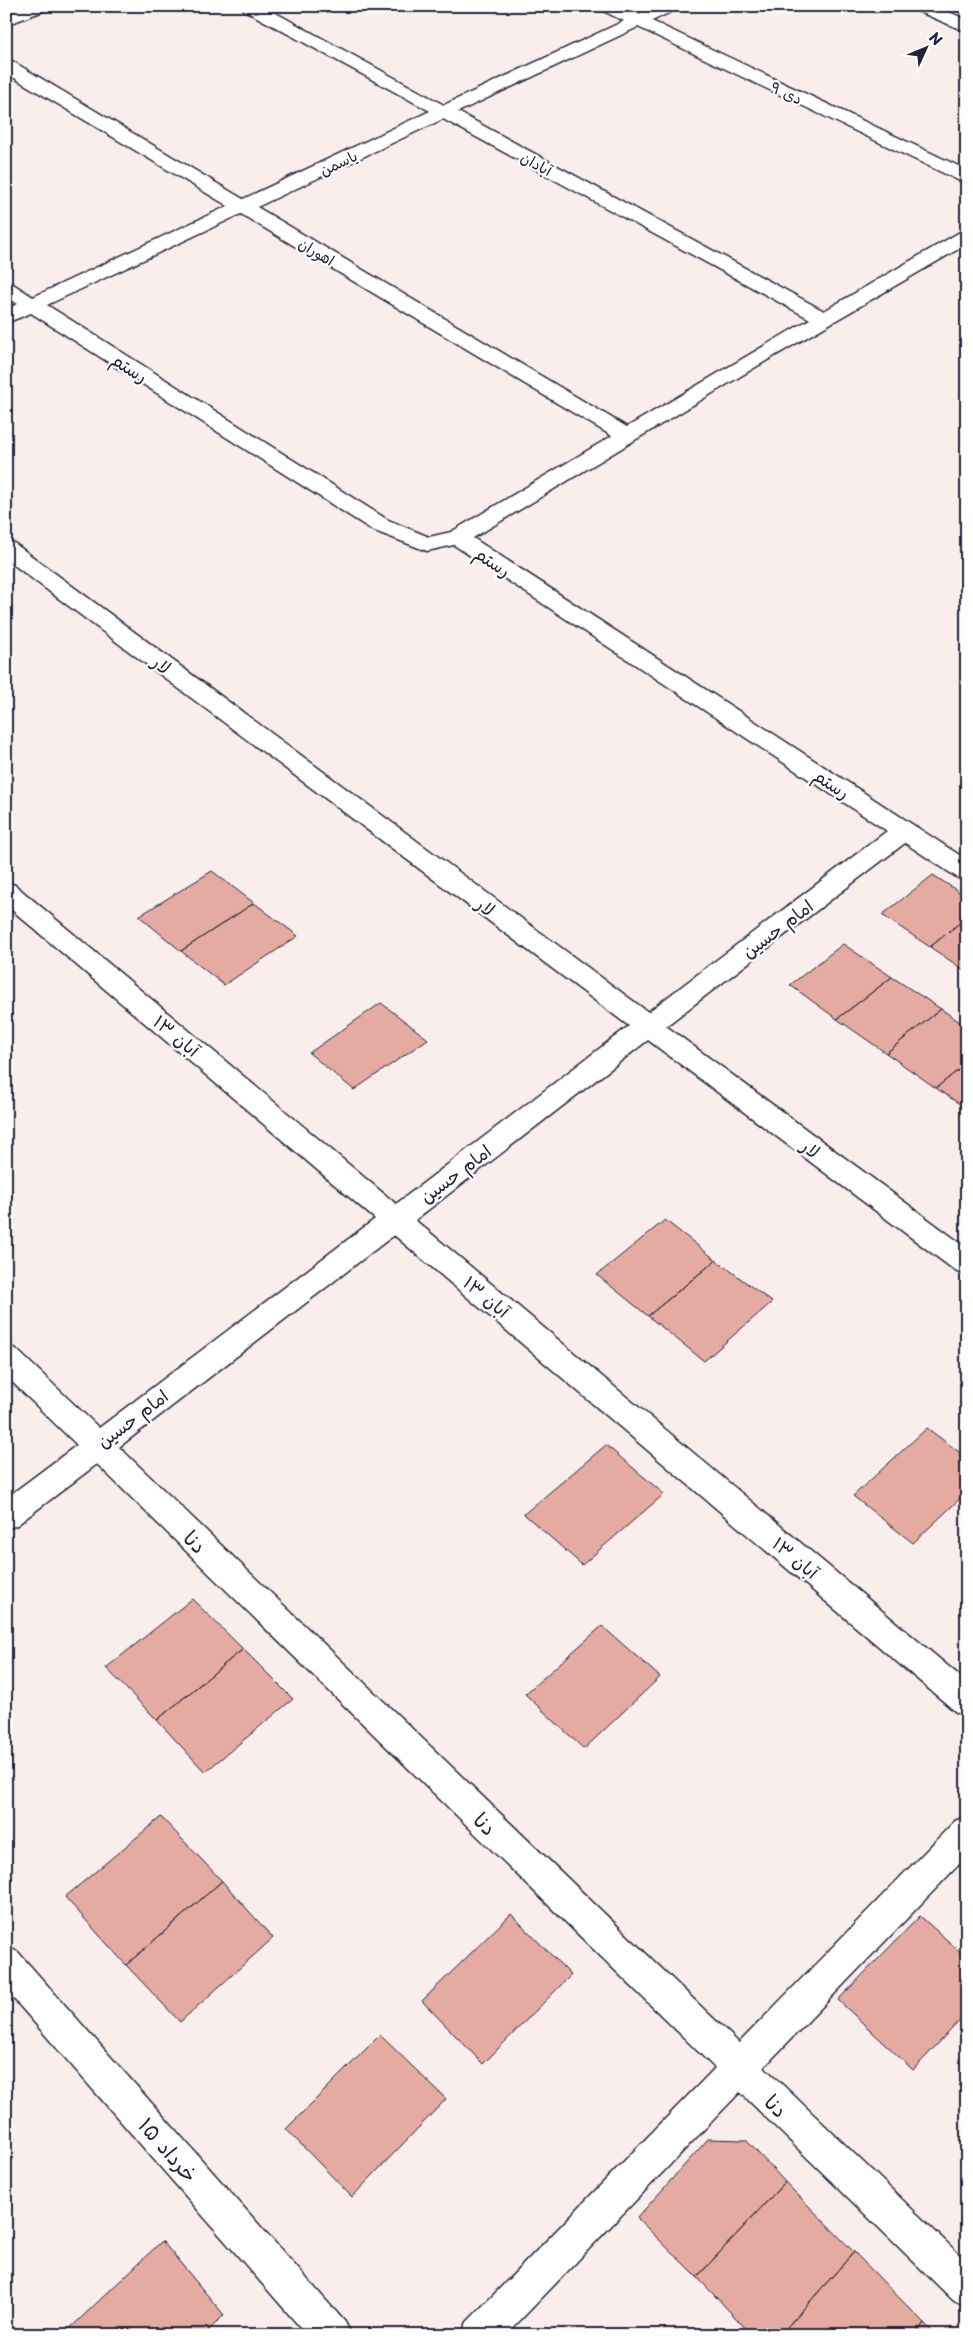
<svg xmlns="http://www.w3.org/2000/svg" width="973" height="2341" font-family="'Playpen Sans','Playpen Sans Arabic',sans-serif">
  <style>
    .building { fill: #e5aba2; stroke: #22223b }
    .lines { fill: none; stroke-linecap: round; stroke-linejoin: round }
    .street-casing { stroke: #22223b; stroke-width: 3 }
    .street { fill: #fff; fill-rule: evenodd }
    .labels { text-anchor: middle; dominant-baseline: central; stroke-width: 4.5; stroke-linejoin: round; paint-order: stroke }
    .far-street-label { font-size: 15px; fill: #22223b; stroke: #fff }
    .street-label { font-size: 18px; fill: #22223b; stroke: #fff }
    .near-street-label { font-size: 21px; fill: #22223b; stroke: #fff }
  </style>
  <rect width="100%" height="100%" fill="#faeeec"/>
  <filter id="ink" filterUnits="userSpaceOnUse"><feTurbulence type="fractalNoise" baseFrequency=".02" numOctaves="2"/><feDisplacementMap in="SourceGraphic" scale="10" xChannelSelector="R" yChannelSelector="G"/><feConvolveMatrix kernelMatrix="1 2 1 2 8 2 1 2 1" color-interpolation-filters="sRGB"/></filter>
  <g filter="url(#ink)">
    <!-- building -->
    <path class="building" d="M 212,871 L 254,903 L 181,951 L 139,916 Z
      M 933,875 L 967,897 L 967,917 L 930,947 L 882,915 Z
      M 254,903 L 298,936 L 224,985 L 181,951 Z
      M 967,917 L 967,972 L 930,947 Z
      M 843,944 L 892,977 L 837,1019 L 790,985 Z
      M 892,977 L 941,1009 L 886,1053 L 837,1019 Z
      M 381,1003 L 428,1039 L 354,1090 L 309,1053 Z
      M 941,1009 L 967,1027 L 967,1063 L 936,1088 L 886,1053 Z
      M 967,1063 L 967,1109 L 936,1088 Z
      M 665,1220 L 716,1260 L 648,1316 L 597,1275 Z
      M 716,1260 L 772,1302 L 704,1361 L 648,1316 Z
      M 927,1428 L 967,1458 L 967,1492 L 913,1543 L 853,1496 Z
      M 606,1445 L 664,1494 L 582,1565 L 524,1514 Z
      M 192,1599 L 243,1649 L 157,1720 L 106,1668 Z
      M 602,1626 L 660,1677 L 584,1749 L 525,1694 Z
      M 243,1649 L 293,1699 L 205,1772 L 157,1720 Z
      M 161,1817 L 222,1881 L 126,1965 L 65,1897 Z
      M 222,1881 L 273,1938 L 180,2022 L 126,1965 Z
      M 511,1914 L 571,1975 L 483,2064 L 422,2001 Z
      M 920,1916 L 967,1958 L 967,2013 L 913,2070 L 838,2000 Z
      M 380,2035 L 446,2099 L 352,2197 L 286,2129 Z
      M 708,2139 L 746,2140 L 785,2182 L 697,2277 L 637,2218 Z
      M 785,2182 L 854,2252 L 780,2335 L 752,2335 L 697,2277 Z
      M 162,2241 L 224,2315 L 204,2335 L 63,2335 Z
      M 854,2252 L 924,2323 L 915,2335 L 780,2335 Z
      M 924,2323 L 936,2335 L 915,2335 Z"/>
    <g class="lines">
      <defs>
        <path id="street" d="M 24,6 L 48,6 L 46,10 L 6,25 L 6,14 Z
          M 242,6 L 263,6 L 444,105 L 624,21 L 601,10 L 599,6 L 621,6 L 638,14 L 655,6 L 677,6 L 675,10 L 652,21 L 967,170 L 967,183 L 960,181 L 638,27 L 458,112 L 824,311 L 960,232 L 967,230 L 967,244 L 754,368 L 473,538 L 967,860 L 967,881 L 958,878 L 905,843 L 666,1026 L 967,1248 L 967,1275 L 957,1272 L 648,1040 L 415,1220 L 967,1682 L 967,1717 L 956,1712 L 394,1235 L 119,1447 L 739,2043 L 955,1821 L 967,1816 L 967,1856 L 764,2067 L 967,2262 L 967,2307 L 954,2301 L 740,2092 L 506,2335 L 461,2335 L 467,2322 L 715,2068 L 97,1464 L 17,1525 L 6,1529 L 6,1498 L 77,1445 L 6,1376 L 6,1345 L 16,1349 L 99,1428 L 375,1219 L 6,905 L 6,882 L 15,885 L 396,1204 L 629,1026 L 6,559 L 6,541 L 14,543 L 648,1012 L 887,831 L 454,545 L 427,551 L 372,530 L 31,313 L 6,323 L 6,309 L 18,304 L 6,297 L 6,282 L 13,284 L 33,297 L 228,206 L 6,73 L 6,60 L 12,61 L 243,199 L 430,111 L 244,10 ZM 443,119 L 810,319 L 627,427 L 257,207 ZM 241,214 L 612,436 L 451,532 L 429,537 L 388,520 L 47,305 Z
          M 913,6 L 936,6 L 967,20 L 967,32 L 915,10 Z
          M 6,1947 L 18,1952 L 345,2322 L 351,2335 L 307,2335 L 6,1990 Z"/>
      </defs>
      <!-- street casing -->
      <use href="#street" class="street-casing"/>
      <!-- street -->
      <use href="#street" class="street"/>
    </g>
  </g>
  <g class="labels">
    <!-- far-street labels -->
    <g class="far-street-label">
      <text transform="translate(787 92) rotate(25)">۹ دی</text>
      <text transform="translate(338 162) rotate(-25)">یاسمن</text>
      <text transform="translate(537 163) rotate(29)">آبادان</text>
      <text transform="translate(317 251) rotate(31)">اهوران</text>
    </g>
    <!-- street labels -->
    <g class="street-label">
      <text transform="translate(130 367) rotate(32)">رستم</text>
      <text transform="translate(493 561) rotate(33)">رستم</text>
      <text transform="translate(162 664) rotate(37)">لار</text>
      <text transform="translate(832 783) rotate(33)">رستم</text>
      <text transform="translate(486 906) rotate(37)">لار</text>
      <text transform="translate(777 928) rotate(-37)">امام حسین</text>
      <text transform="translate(177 1035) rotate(40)">۱۳ آبان</text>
      <text transform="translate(811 1148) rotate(37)">لار</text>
      <text transform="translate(455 1173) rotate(-37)">امام حسین</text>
      <text transform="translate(487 1296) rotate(40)">۱۳ آبان</text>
      <text transform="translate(132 1418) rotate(-37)">امام حسین</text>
      <text transform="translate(796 1557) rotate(40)">۱۳ آبان</text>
    </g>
    <!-- near-street labels -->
    <g class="near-street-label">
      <text transform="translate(196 1541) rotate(44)">دنا</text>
      <text transform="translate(486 1823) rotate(44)">دنا</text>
      <text transform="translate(777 2105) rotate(44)">دنا</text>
      <text transform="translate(169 2149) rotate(49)">۱۵ خرداد</text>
    </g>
  </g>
  <!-- margin -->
  <rect width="973" height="2341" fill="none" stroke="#fff" stroke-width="25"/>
  <rect x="12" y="12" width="948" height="2316" fill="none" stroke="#22223b" stroke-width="2" filter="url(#ink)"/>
  <!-- north arrow -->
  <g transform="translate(926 48) rotate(46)" stroke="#ffffff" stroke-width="4" paint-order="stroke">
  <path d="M0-4L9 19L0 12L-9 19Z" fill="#22223b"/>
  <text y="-8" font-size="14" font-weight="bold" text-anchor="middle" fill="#22223b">N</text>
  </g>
</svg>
